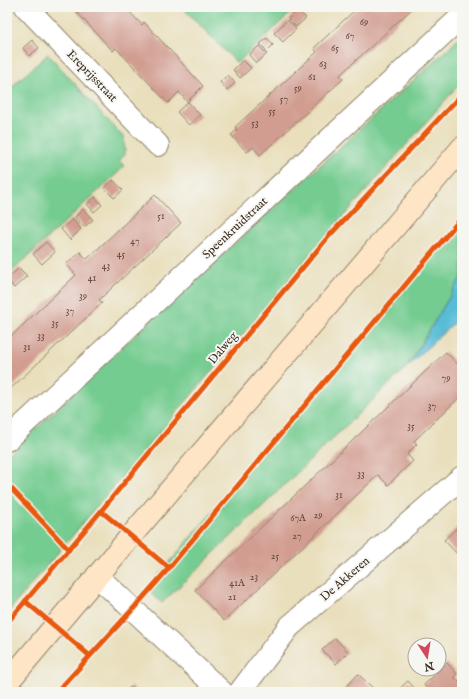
<svg xmlns="http://www.w3.org/2000/svg" width="469" height="699" font-family="'IM FELL English',serif">
  <style>
    .green { fill: #74cc91; stroke: #587b58 }
    .water { fill: #58bcd6; stroke: #4a737a }
    .building { fill: #d29d91 }
    .lines { fill: none; stroke-linecap: round; stroke-linejoin: round }
    .street-casing { stroke: #92846d; stroke-width: 24 }
    .secondary-casing { stroke: #92846d; stroke-width: 24 }
    .street { stroke: #fff; stroke-width: 22 }
    .secondary { stroke: #fde5c5; stroke-width: 22 }
    .cycleway-casing { stroke: #f6f6f2; stroke-width: 8 }
    .cycleway { stroke: #e8590c; stroke-width: 5 }
    .labels { text-anchor: middle; dominant-baseline: central; stroke-width: 4; stroke-linejoin: round; paint-order: stroke }
    .number-label { font-size: 10px; fill: #61473b }
    .street-label { font-size: 12px; fill: #3b2a1e; stroke: #f6f6f2 }
  </style>
  <rect width="100%" height="100%" fill="#f6f6f2"/>
  <filter id="ink" filterUnits="userSpaceOnUse"><feTurbulence type="fractalNoise" baseFrequency=".025" numOctaves="2"/><feDisplacementMap in="SourceGraphic" scale="8" xChannelSelector="R" yChannelSelector="G"/><feConvolveMatrix kernelMatrix="1 2 1 2 8 2 1 2 1" color-interpolation-filters="sRGB"/></filter>
  <filter id="wash" filterUnits="userSpaceOnUse"><feTurbulence type="fractalNoise" baseFrequency=".012" numOctaves="4" result="noise"/><feDisplacementMap in="SourceGraphic" scale="16" xChannelSelector="R" yChannelSelector="G"/><feGaussianBlur stdDeviation="0.9" result="paint"/><feColorMatrix in="noise" values="0 0 0 0 0 0 0 0 0 0 0 0 0 0 0 0 0 1.4 0 .05"/><feComposite in="paint" operator="in"/></filter>
  <g filter="url(#wash)">
    <rect width="100%" height="100%" fill="#e9dfbc"/>
    <!-- green -->
    <path class="green" d="M 182,7 L 297,7 L 237,63 Z
      M 462,36 L 462,81 L 314,250 L 7,613 L 7,456 L 151,320 Z
      M 48,54 L 124,138 L 125,155 L 119,161 L 125,166 L 7,276 L 7,91 Z
      M 462,223 L 462,276 L 408,366 L 162,603 L 147,589 L 328,376 Z"/>
    <!-- water -->
    <path class="water" d="M 462,276 L 462,315 L 408,366 Z"/>
    <g id="blocks">
      <!-- building -->
      <path class="building" d="M 72,7 L 125,7 L 142,25 L 144,22 L 203,86 L 187,102 L 179,92 L 168,103 L 116,48 L 113,51 Z
        M 302,7 L 315,7 L 308,13 Z
        M 358,7 L 414,7 L 340,75 L 343,79 L 260,155 L 253,147 L 247,152 L 231,135 L 237,130 L 235,127 L 317,52 L 314,48 Z
        M 297,10 L 306,18 L 296,27 L 288,19 Z
        M 287,20 L 296,29 L 283,42 L 274,33 Z
        M 267,38 L 273,45 L 267,51 L 260,44 Z
        M 32,40 L 39,48 L 29,56 L 23,48 Z
        M 259,46 L 267,54 L 256,63 L 249,55 Z
        M 243,60 L 251,68 L 240,78 L 233,70 Z
        M 7,66 L 12,71 L 7,76 Z
        M 228,75 L 235,83 L 227,90 L 220,82 Z
        M 188,102 L 200,115 L 189,125 L 177,112 Z
        M 113,180 L 123,190 L 114,198 L 104,188 Z
        M 155,195 L 181,223 L 99,300 L 102,303 L 7,392 L 7,340 L 76,275 L 66,264 L 80,252 L 87,259 Z
        M 95,197 L 102,205 L 94,212 L 87,204 Z
        M 83,209 L 93,220 L 84,227 L 75,217 Z
        M 72,219 L 81,229 L 70,240 L 61,229 Z
        M 46,242 L 55,252 L 42,264 L 33,254 Z
        M 19,268 L 27,276 L 14,288 L 7,279 Z
        M 446,352 L 462,369 L 462,395 L 414,441 L 417,444 L 407,454 L 413,461 L 388,485 L 378,475 L 224,621 L 195,590 Z
        M 462,523 L 462,557 L 461,558 L 444,540 Z
        M 335,638 L 348,652 L 336,664 L 322,650 Z
        M 447,663 L 457,674 L 454,677 L 462,685 L 462,692 L 431,692 L 424,685 Z
        M 358,674 L 373,688 L 369,692 L 347,692 L 344,689 Z
        M 408,681 L 418,692 L 400,692 L 398,690 Z
        M 132,686 L 137,692 L 125,692 Z"/>
    </g>
  </g>
  <g filter="url(#ink)">
    <use href="#blocks" fill-opacity="0" stroke="#92846d" stroke-width="1"/>
    <g class="lines">
      <defs>
        <path id="street" d="M 26,7 L 158,145
          M 7,440 L 462,16
          M 97,576 L 222,692
          M 240,692 L 289,627 L 462,477"/>
        <path id="secondary" d="M 7,683 L 131,536 L 462,148"/>
      </defs>
      <!-- street casing -->
      <use href="#street" class="street-casing"/>
      <!-- secondary casing -->
      <use href="#secondary" class="secondary-casing"/>
      <!-- street -->
      <use href="#street" class="street"/>
      <!-- secondary -->
      <use href="#secondary" class="secondary"/>
      <defs>
        <path id="cycleway" d="M 7,484 L 69,550
          M 101,511 L 169,568
          M 25,601 L 90,656
          M 7,623 L 101,511 L 329,236 L 462,94
          M 57,692 L 133,609 L 169,568 L 462,217"/>
      </defs>
      <!-- cycleway casing -->
      <use href="#cycleway" class="cycleway-casing"/>
      <!-- cycleway -->
      <use href="#cycleway" class="cycleway"/>
    </g>
  </g>
  <g class="labels">
    <!-- number labels -->
    <g class="number-label">
      <text x="364" y="22">69</text>
      <text x="350" y="36">67</text>
      <text x="335" y="48">65</text>
      <text x="323" y="64">63</text>
      <text x="312" y="77">61</text>
      <text x="298" y="88">59</text>
      <text x="284" y="99">57</text>
      <text x="272" y="111">55</text>
      <text x="255" y="123">53</text>
      <text x="161" y="216">51</text>
      <text x="135" y="241">47</text>
      <text x="121" y="254">45</text>
      <text x="106" y="266">43</text>
      <text x="92" y="278">41</text>
      <text x="83" y="296">39</text>
      <text x="70" y="311">37</text>
      <text x="55" y="323">35</text>
      <text x="41" y="336">33</text>
      <text x="27" y="347">31</text>
      <text x="446" y="378">79</text>
      <text x="432" y="406">37</text>
      <text x="411" y="426">35</text>
      <text x="361" y="474">33</text>
      <text x="339" y="495">31</text>
      <text x="318" y="515">29</text>
      <text x="298" y="518">67A</text>
      <text x="297" y="536">27</text>
      <text x="275" y="556">25</text>
      <text x="254" y="577">23</text>
      <text x="237" y="583">41A</text>
      <text x="232" y="597">21</text>
    </g>
    <!-- street labels -->
    <g class="street-label">
      <text transform="translate(92 76) rotate(46)">Ereprijsstraat</text>
      <text transform="translate(235 228) rotate(-43)">Speenkruidstraat</text>
      <text transform="translate(223 348) rotate(-50)">Dalweg</text>
      <text transform="translate(345 579) rotate(-41)">De Akkeren</text>
    </g>
  </g>
  <!-- margin -->
  <rect width="469" height="699" fill="none" stroke="#f6f6f2" stroke-width="24"/>
  <!-- north arrow -->
  <g transform="translate(427 657) rotate(168)"><circle r="19" fill="#f6f6f2" stroke="#aba49d"/>
  <path d="M0-3L7 15L0 10L-7 15Z" fill="#d1495b"/>
  <text y="-6" font-size="11" font-weight="bold" text-anchor="middle" fill="#3b2a1e">N</text>
  </g>
</svg>
